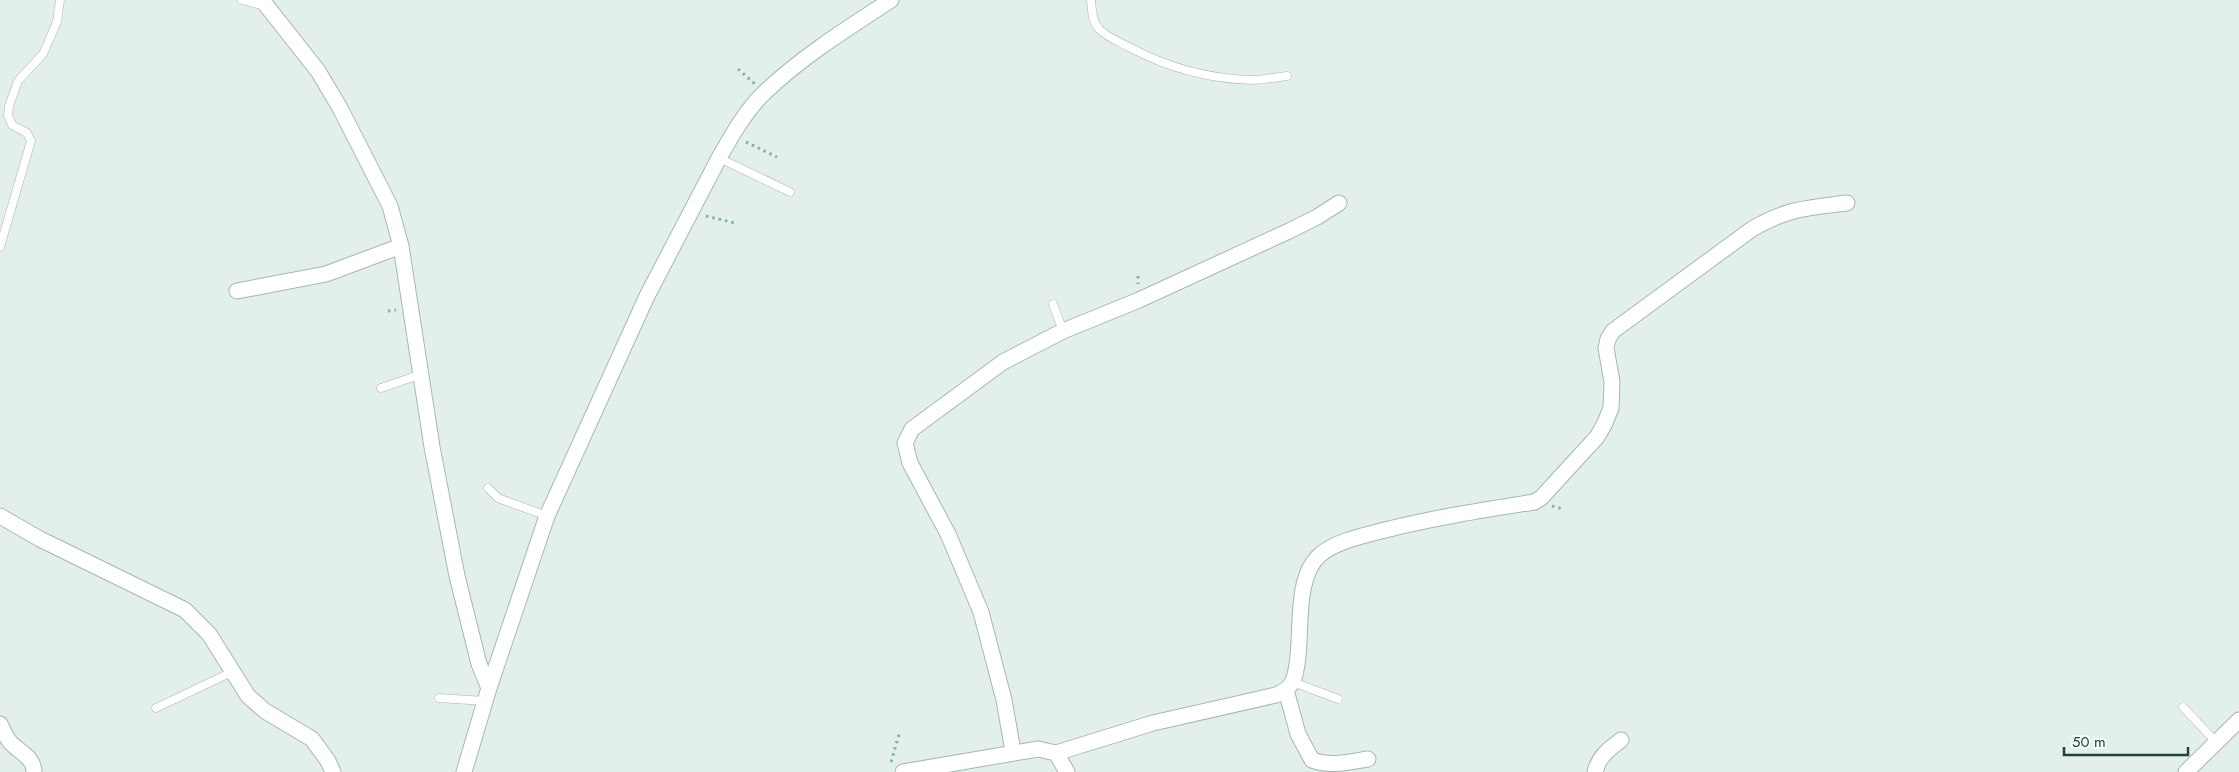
<svg xmlns="http://www.w3.org/2000/svg" width="2239" height="772" font-family="Jost,sans-serif">
  <style>
    .lines { fill: none; stroke-linecap: round; stroke-linejoin: round }
    .lane-casing { stroke: #a5b8b0; stroke-width: 9 }
    .street-casing { stroke: #a5b8b0; stroke-width: 17 }
    .secondary-casing { stroke: #a0bcb1; stroke-width: 17 }
    .path { stroke: #80b6a2; stroke-width: 3; stroke-dasharray: 2.5 4; stroke-linecap: butt }
    .lane { stroke: #fff; stroke-width: 8 }
    .street { stroke: #fff; stroke-width: 15 }
    .secondary { stroke: #fff; stroke-width: 15 }
  </style>
  <rect width="100%" height="100%" fill="#e3efe9"/>
  <g class="lines">
    <defs>
      <path id="lane" d="M 242,0 L 265,6
        M 1091,0 C 1092,10 1092,21 1099,29 C 1107,37 1119,42 1129,47 C 1168,68 1209,79 1253,80 C 1264,80 1276,77 1287,76
        M 719,158 L 790,192
        M 0,247 L 31,141 L 27,133 L 12,125 L 8,115 L 9,106 L 18,81 L 43,54 L 57,22 L 60,0
        M 1053,304 L 1063,331
        M 381,388 L 422,374
        M 488,488 L 498,498 L 547,516
        M 1293,682 L 1338,699
        M 439,698 L 485,701
        M 2183,707 L 2217,743
        M 156,708 L 232,672"/>
      <path id="street" d="M 262,0 L 318,71 L 340,108 L 390,206 L 401,246 L 432,447 L 457,576 L 479,664 L 489,688
        M 237,291 L 326,274 L 401,246
        M 0,516 L 40,539 L 185,610 L 209,634 L 248,696 L 265,711 L 312,739 L 328,761 L 333,772
        M 1286,690 L 1298,734 L 1312,760 C 1330,767 1349,762 1368,759
        M 0,724 C 3,730 6,737 10,742 C 19,752 34,757 34,772
        M 1013,751 L 1004,700 L 981,612 L 948,534 L 910,463 L 905,443 L 912,429 L 1003,362 L 1063,331 L 1139,300 L 1289,231 L 1317,217 L 1339,203
        M 1056,753 L 1153,723 L 1276,695 C 1283,692 1290,688 1293,681 C 1306,646 1290,579 1321,554 C 1337,541 1362,536 1381,531 C 1432,518 1483,510 1534,502 L 1541,498 L 1597,437 L 1605,423 L 1611,408 L 1612,382 L 1606,348 L 1608,339 L 1613,331 L 1752,229 C 1788,208 1807,208 1847,203
        M 903,772 L 1038,749 L 1056,753 L 1067,772
        M 1595,772 C 1599,756 1609,749 1621,740
        M 2186,772 L 2239,720"/>
      <path id="secondary" d="M 464,772 L 489,688 L 547,516 L 647,296 L 719,158 C 732,135 746,110 765,92 C 803,56 848,28 891,0"/>
    </defs>
    <!-- lane casing -->
    <use href="#lane" class="lane-casing"/>
    <!-- street casing -->
    <use href="#street" class="street-casing"/>
    <!-- secondary casing -->
    <use href="#secondary" class="secondary-casing"/>
    <!-- path -->
    <path class="path" d="M 738,69 L 755,84
      M 746,142 L 777,157
      M 706,216 L 735,223
      M 1138,276 L 1138,284
      M 388,311 L 396,310
      M 1552,506 L 1563,509
      M 891,762 L 900,731"/>
    <!-- lane -->
    <use href="#lane" class="lane"/>
    <!-- street -->
    <use href="#street" class="street"/>
    <!-- secondary -->
    <use href="#secondary" class="secondary"/>
  </g>
  <!-- scale -->
  <path d="M2064 747v8h124v-8" fill="none" stroke="#204338" stroke-width="2.5"/>
  <text x="2072" y="747" font-size="15" fill="#204338" stroke="#f5fbf7" stroke-width="4" paint-order="stroke">50 m</text>
</svg>
